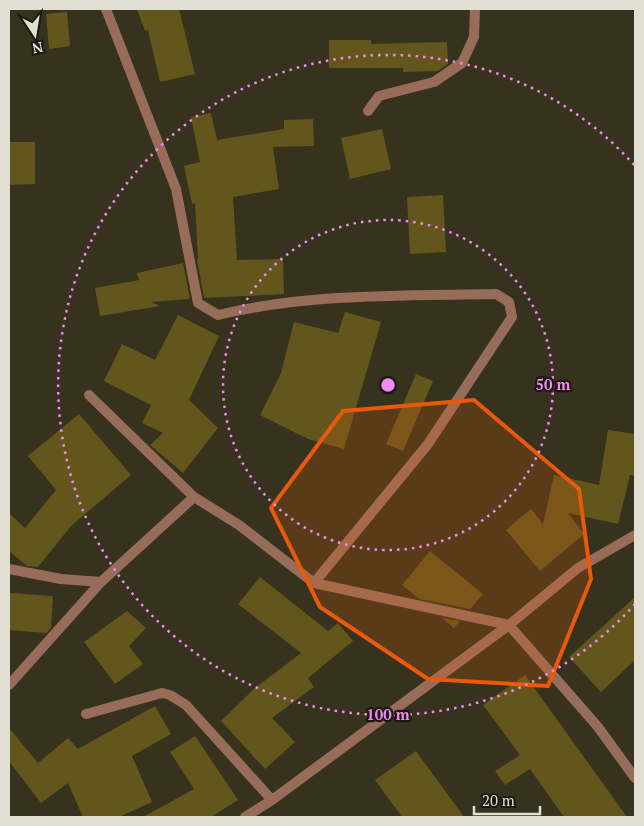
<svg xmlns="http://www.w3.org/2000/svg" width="644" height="826" font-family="'PT Serif',serif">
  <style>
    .building { fill: #62561d }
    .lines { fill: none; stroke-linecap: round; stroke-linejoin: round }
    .street { stroke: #976d59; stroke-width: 10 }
    .marked { fill: #e8590c; fill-opacity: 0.2; stroke: #e8590c; stroke-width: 4; stroke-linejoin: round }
    .ring { fill: none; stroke: #f28af3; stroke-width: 2.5; stroke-dasharray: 2.5 5 }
    .centre { fill: #f28af3; stroke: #1b1910; stroke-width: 2.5 }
    .ring-label { font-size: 15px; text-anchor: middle; font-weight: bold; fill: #f28af3; stroke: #1b1910; stroke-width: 4.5; stroke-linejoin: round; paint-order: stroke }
  </style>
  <rect width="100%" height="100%" fill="#36321d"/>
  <!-- building -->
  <path class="building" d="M 137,9 L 179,9 L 195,74 L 160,82 L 148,30 L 145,31 Z
    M 67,12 L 70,46 L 49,49 L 46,14 Z
    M 329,40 L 371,40 L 371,44 L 447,42 L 448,64 L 438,71 L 403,72 L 403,68 L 329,68 Z
    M 211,113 L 217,140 L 284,129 L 284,120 L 313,119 L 314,146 L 273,147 L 279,189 L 233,197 L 237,260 L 283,259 L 284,294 L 204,298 L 197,259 L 198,259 L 195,203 L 192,204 L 184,166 L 200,162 L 191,117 Z
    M 382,129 L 391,169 L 350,179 L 341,138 Z
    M 9,142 L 35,142 L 35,184 L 9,185 Z
    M 443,195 L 446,252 L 410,254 L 407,197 Z
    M 183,263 L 190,299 L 151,302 L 160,306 L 100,316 L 95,288 L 139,280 L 137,273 Z
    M 345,312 L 381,322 L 344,449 L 308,439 L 260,415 L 281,373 L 294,322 L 338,333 Z
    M 178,315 L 219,336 L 189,400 L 218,428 L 183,473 L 150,445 L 163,433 L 142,423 L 151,405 L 104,381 L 122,344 L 155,360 Z
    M 416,374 L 433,381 L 403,451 L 386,444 Z
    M 79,414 L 131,475 L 71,526 L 38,567 L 27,566 L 9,551 L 9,513 L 25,528 L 56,490 L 28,456 Z
    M 608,430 L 635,434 L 635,476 L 630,475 L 618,524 L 568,513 L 584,534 L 540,571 L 506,530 L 531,509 L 543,524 L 554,475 L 599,485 Z
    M 430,551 L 483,594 L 470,609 L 419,599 L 402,585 Z
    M 260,577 L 328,631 L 338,623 L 353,641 L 308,678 L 314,687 L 272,718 L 295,742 L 265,769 L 221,721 L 255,688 L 301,653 L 238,604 Z
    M 10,593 L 53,596 L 51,628 L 46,633 L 9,630 Z
    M 635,597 L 635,660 L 601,692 L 569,657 Z
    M 127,611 L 146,628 L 129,646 L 143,664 L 115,684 L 84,642 Z
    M 442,618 L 460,621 L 454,628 Z
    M 525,675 L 627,817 L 564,817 L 530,769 L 505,785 L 495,771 L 520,755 L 483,705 Z
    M 155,706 L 171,734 L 132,756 L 152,802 L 119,817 L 83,817 L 68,783 L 41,803 L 9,761 L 9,728 L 38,763 L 68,738 L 78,749 Z
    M 195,736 L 238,800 L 211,817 L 143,817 L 194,789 L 170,752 Z
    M 416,751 L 464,817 L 402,817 L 375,780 Z"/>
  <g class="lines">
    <!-- street -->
    <path class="street" d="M 106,9 L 176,189 L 198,303 L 218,315 C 309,293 403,296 496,294 L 509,302 L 512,317 L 428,444 L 314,583
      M 368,111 L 379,96 L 434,82 L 462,63 L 474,37 L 475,9
      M 89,395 L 194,497
      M 635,535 L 578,568 L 509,625 L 598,727 L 635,778
      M 9,569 L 61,579 L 101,582 L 194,497 L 239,525 L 314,583 L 509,625
      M 9,685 L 101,582
      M 86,714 L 162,693 L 170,695 L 186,705 L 272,800
      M 245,817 L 272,800 L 509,625"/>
  </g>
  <!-- marked area -->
  <path class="marked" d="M 474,400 L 579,489 L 591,579 L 548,686 L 428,679 L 320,607 L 271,508 L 343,411 Z"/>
  <!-- distance rings -->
  <g class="ring">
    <circle cx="388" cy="385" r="165"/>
    <path d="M635 604A330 330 0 1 1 635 166"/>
  </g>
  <circle cx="388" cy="385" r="8" class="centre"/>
  <g class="ring-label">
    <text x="553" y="390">50 m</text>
    <text x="388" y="720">100 m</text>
  </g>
  <!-- border -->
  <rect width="644" height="826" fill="none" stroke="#e1ded2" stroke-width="20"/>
  <!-- north arrow -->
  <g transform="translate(35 35) rotate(168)" stroke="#1b1910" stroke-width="4" paint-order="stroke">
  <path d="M0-4L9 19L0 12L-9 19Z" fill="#e1ded2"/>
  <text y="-8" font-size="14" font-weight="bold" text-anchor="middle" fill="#e1ded2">N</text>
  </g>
  <!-- scale -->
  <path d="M474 806v8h66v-8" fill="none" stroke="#e1ded2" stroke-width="2.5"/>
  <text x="482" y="806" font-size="15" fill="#e1ded2" stroke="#1b1910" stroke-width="4" paint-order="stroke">20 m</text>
</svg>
